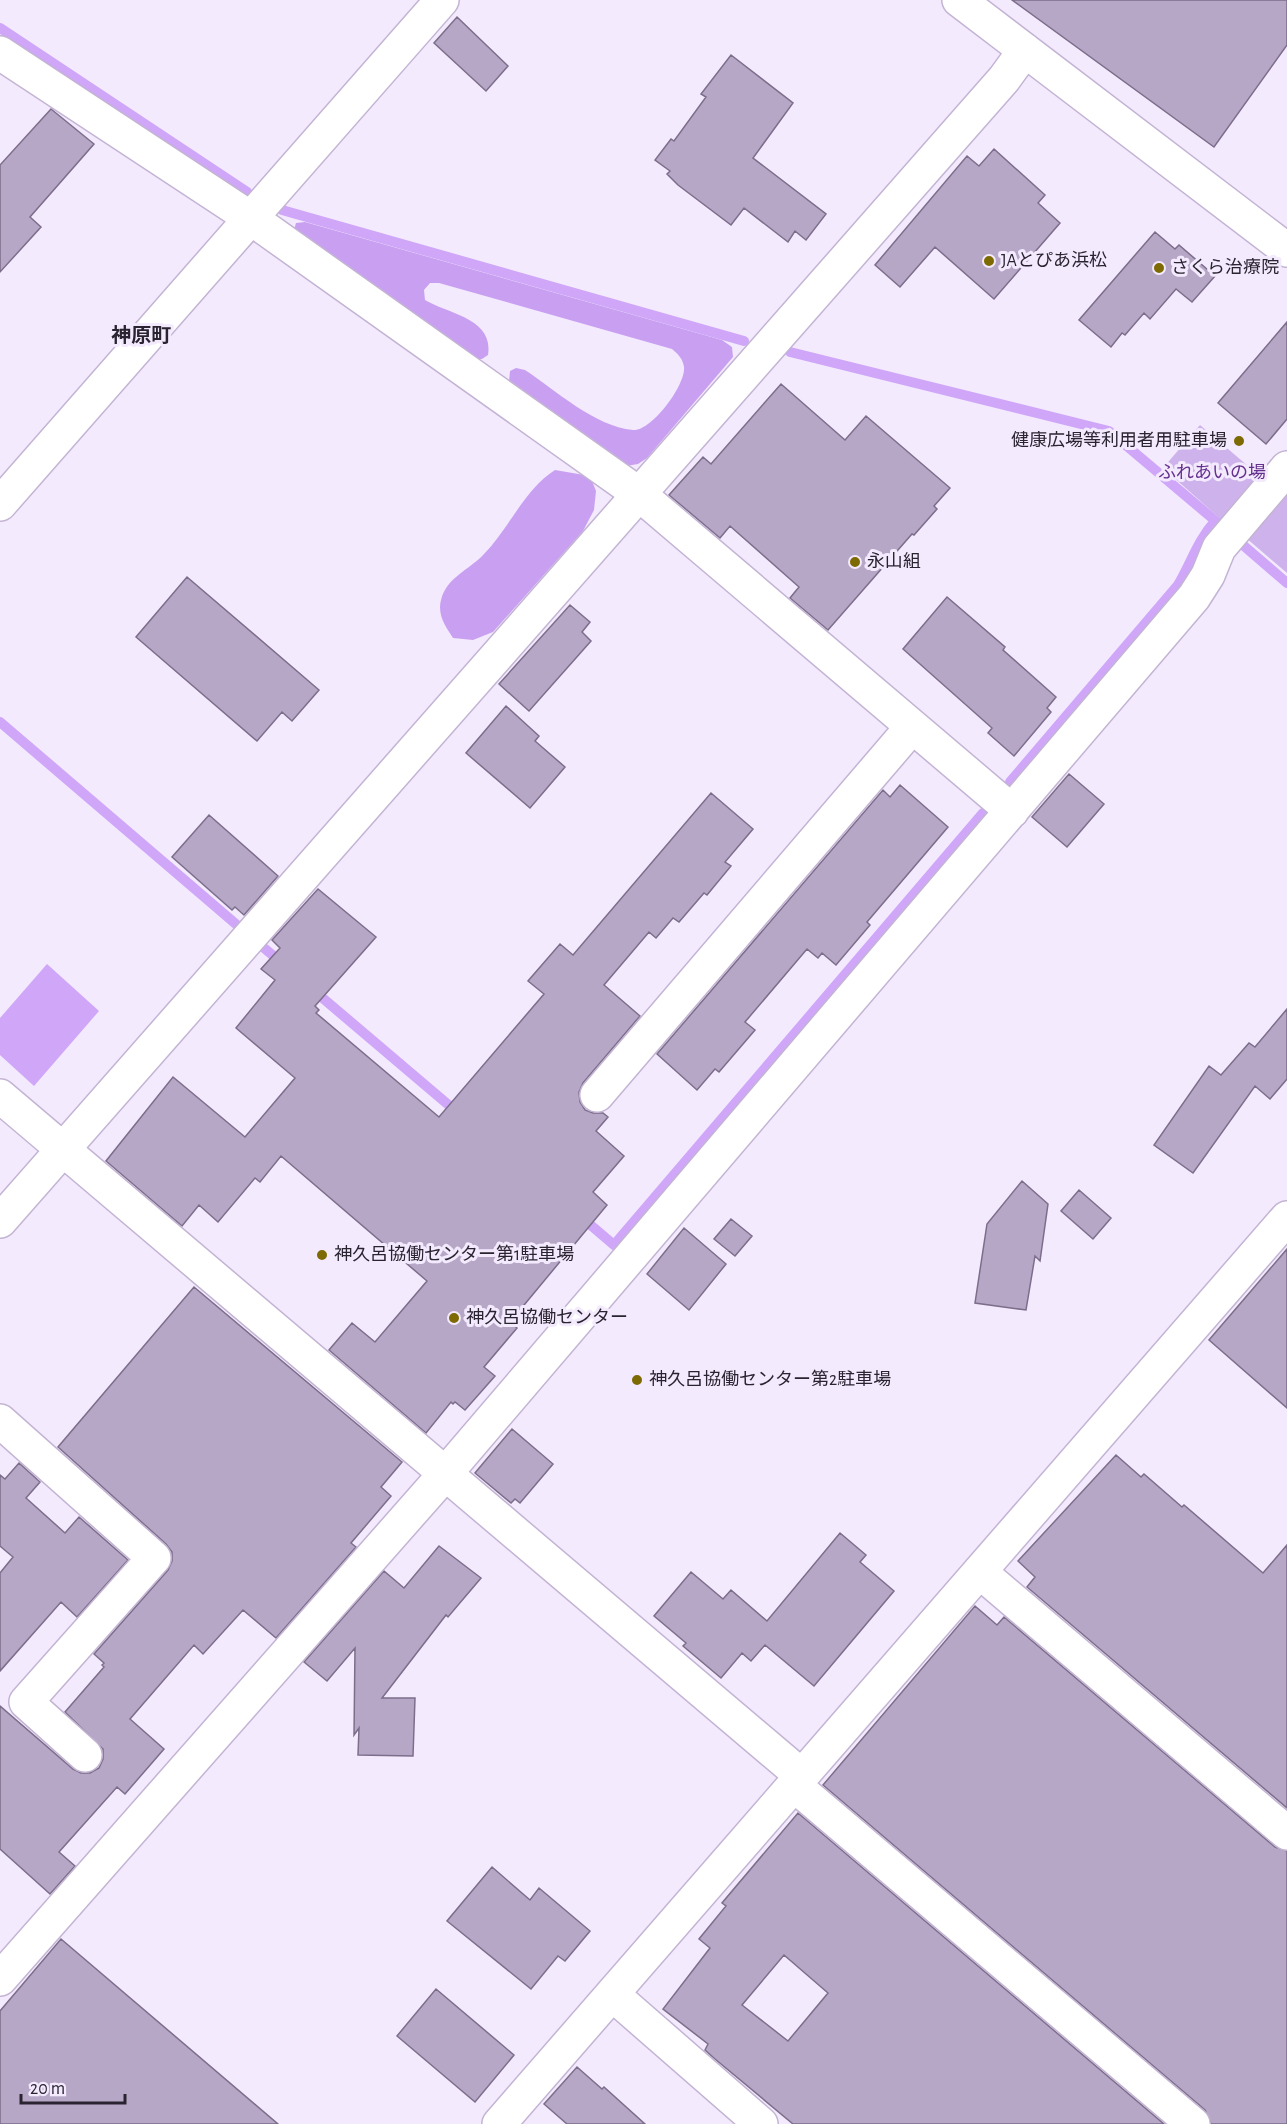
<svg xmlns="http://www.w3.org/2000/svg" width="1287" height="2124" font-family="'Alegreya Sans','Noto Sans JP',sans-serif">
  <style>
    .green { fill: #ceb2eb }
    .forest { fill: #c9a0f1 }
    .water { fill: #cfa6f8 }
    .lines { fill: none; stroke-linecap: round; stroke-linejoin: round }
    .stream { stroke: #cfa6f8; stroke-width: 10 }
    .building { fill: #b6a7c6; stroke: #7c6e8b; stroke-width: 1.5; fill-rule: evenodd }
    .minor-casing { stroke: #c4b4d4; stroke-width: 36 }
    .tertiary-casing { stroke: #c4b4d4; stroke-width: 36 }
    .minor { stroke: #fff; stroke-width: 33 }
    .tertiary { stroke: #fff; stroke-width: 33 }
    .poi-dot { fill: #7d6a02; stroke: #f3eafe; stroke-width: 2 }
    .labels { text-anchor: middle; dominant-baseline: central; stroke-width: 6; stroke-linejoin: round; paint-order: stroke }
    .poi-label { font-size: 18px; fill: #2a2431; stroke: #f3eafe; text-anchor: start }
    .park-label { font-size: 18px; fill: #65318e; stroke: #f3eafe }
    .neighbourhood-label { font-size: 20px; font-weight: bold; fill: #2a2431; stroke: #f3eafe }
  </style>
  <rect width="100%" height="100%" fill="#f3eafe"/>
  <!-- green -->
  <path class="green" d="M 1200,425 L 1262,478 L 1224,522 L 1163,468 Z
    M 1287,488 L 1287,573 L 1245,537 Z"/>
  <!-- forest -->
  <path class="forest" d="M 305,222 L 722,340 L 732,347 L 733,357 L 647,458 L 638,464 L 626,466 L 509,382 L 510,371 L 516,368 L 525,370 C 557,391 594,426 633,430 C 651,432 686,385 684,367 C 683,359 678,354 672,349 L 439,283 L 430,283 L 424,290 L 425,300 C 448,314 494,318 488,355 L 482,359 L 474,359 L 294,230 L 296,223 Z
    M 555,470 L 590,476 L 596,491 L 594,510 L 583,531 L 493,632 L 473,640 L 453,638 C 446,627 437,615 441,600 C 447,577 469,570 484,554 C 510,527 524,490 555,470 Z"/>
  <!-- water -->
  <path class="water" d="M 47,964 L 99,1011 L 34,1086 L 0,1055 L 0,1018 Z"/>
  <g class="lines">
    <!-- stream -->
    <path class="stream" d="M 0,28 L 247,192
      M 282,210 L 744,341
      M 790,352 L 1109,431 L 1218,523
      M 1244,546 L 1287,583
      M 0,722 L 237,925
      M 1010,782 L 1178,585 C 1191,563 1198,540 1215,521
      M 264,948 L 282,963
      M 312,989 L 458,1113
      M 580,1216 L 614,1245 L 983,813"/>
  </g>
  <!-- building -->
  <path class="building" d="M 1012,0 L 1287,0 L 1287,45 L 1214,147 Z
    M 457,17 L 508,66 L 486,91 L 434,43 Z
    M 731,55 L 793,103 L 753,158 L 826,214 L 806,240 L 795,231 L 788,242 L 744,208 L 731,225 L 678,185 L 667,174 L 670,171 L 655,160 L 671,139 L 674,141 L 706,97 L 701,94 Z
    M 51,109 L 94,144 L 30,217 L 41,227 L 0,272 L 0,165 Z
    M 994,149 L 1045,195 L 1038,203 L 1060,223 L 994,299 L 935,247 L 900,287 L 875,265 L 967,156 L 979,166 Z
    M 1155,232 L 1175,249 L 1179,245 L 1215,276 L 1192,302 L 1176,289 L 1150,319 L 1144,313 L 1125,335 L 1122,333 L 1111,347 L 1079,320 Z
    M 1287,322 L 1287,419 L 1266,444 L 1218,403 Z
    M 781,384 L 845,440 L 866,416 L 950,488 L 934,506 L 937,509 L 914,535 L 912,534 L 828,630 L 790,598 L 799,587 L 730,526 L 720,538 L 669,495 L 703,457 L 711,464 Z
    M 187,577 L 319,690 L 292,721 L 282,712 L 257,741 L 136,637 Z
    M 947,597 L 1005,647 L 1003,650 L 1056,697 L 1047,708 L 1051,712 L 1014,756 L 988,733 L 992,728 L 903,649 Z
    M 570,605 L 590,622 L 582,632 L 591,641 L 529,711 L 499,684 Z
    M 506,706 L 539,736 L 535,741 L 565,767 L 530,808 L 466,753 Z
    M 1069,774 L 1104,804 L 1067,847 L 1032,817 Z
    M 900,785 L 948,827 L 867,922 L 870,925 L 836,965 L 822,953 L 818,958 L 807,949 L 745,1022 L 755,1030 L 719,1072 L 715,1069 L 697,1090 L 657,1054 L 883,790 L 890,797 Z
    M 711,793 L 753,829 L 725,862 L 731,866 L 707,895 L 704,893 L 679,922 L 673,918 L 656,938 L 649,932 L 604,985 L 640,1016 L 583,1083 L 579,1092 L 580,1102 L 585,1110 L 593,1113 L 603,1113 L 608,1117 L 596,1131 L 624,1156 L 593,1192 L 607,1205 L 510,1322 L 517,1328 L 484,1367 L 495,1376 L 465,1410 L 455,1402 L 453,1404 L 451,1402 L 426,1433 L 329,1350 L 352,1323 L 375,1342 L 427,1281 L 281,1156 L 260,1182 L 255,1178 L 218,1222 L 199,1205 L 182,1226 L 106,1161 L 173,1077 L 245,1137 L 295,1078 L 236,1028 L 275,980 L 261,969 L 280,948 L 272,940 L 318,889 L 376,937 L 315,1006 L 319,1010 L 316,1013 L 439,1117 L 544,994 L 528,981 L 560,944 L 573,955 Z
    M 209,815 L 278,876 L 244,915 L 235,907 L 232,910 L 172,857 Z
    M 1287,1009 L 1287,1079 L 1270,1099 L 1255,1086 L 1193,1173 L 1154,1145 L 1209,1066 L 1221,1075 L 1249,1043 L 1255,1047 Z
    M 1022,1181 L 1048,1204 L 1040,1261 L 1035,1256 L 1026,1310 L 975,1303 L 987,1224 Z
    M 1079,1190 L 1111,1218 L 1093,1239 L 1061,1211 Z
    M 731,1219 L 752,1236 L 735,1256 L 714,1239 Z
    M 684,1228 L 726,1264 L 689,1310 L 647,1274 Z
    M 1287,1249 L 1287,1408 L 1209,1340 Z
    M 194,1287 L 402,1462 L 381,1487 L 391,1496 L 351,1543 L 356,1547 L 276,1638 L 243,1610 L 203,1654 L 194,1645 L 130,1719 L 164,1749 L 125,1794 L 117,1787 L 59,1852 L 75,1866 L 50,1894 L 0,1849 L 0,1706 L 73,1769 L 81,1773 L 90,1773 L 99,1768 L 103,1759 L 103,1749 L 65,1712 L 104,1667 L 102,1665 L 104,1663 L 94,1654 L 168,1570 L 172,1561 L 172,1552 L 166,1544 L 58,1447 Z
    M 512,1429 L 553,1464 L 520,1503 L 515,1499 L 511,1503 L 475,1473 Z
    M 1116,1455 L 1141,1477 L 1144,1474 L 1182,1507 L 1184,1505 L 1263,1573 L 1287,1545 L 1287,1808 L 1027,1587 L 1035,1577 L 1018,1561 Z
    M 19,1463 L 40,1482 L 26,1498 L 65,1533 L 79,1517 L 128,1560 L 77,1617 L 61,1602 L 0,1671 L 0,1573 L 13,1557 L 0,1546 L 0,1475 L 5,1479 Z
    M 840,1533 L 866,1555 L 860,1562 L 894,1591 L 814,1686 L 765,1645 L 751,1661 L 742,1653 L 721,1678 L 683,1646 L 686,1643 L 654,1616 L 691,1572 L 723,1599 L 731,1590 L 767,1621 Z
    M 439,1546 L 481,1578 L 448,1617 L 446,1615 L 382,1698 L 415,1698 L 413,1756 L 358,1755 L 359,1728 L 354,1735 L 355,1648 L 327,1681 L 304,1662 L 384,1571 L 404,1588 Z
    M 975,1606 L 997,1625 L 1004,1617 L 1275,1847 L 1287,1851 L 1287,2124 L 1211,2124 L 1205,2110 L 823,1785 Z
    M 798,1813 L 1164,2124 L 793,2124 L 715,2059 L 705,2050 L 708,2044 L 663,2009 L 710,1948 L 699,1939 L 726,1906 L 722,1903 ZM 784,1955 L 828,1993 L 788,2041 L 742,2005 Z
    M 492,1867 L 530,1900 L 539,1888 L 590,1931 L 565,1961 L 558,1956 L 531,1989 L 447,1921 Z
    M 61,1939 L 278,2124 L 0,2124 L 0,2011 Z
    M 436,1989 L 514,2055 L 475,2102 L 397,2036 Z
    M 577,2067 L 602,2089 L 604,2087 L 645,2124 L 567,2124 L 544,2104 Z"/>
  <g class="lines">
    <defs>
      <path id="minor" d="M 0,53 L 252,219 L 639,494 L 1012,811
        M 0,504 L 442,0
        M 597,1095 L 912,727
        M 0,1421 L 154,1558 L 26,1702 L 85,1755
        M 980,1572 L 1287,1833
        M 794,1785 L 1193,2124
        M 0,1979 L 445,1474 L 1194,597 L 1208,575 L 1219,548 L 1287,468"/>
      <path id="tertiary" d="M 959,0 L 1287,250
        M 0,1096 L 802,1776
        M 0,1221 L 1004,79 L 1025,50
        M 612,1994 L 761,2124
        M 499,2124 L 1287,1218"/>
    </defs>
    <!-- minor casing -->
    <use href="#minor" class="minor-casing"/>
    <!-- tertiary casing -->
    <use href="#tertiary" class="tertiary-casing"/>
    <!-- minor -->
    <use href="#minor" class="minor"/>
    <!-- tertiary -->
    <use href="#tertiary" class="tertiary"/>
  </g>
  <!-- markers -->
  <g class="poi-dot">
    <circle cx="989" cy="261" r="6"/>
    <circle cx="1159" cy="268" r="6"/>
    <circle cx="1239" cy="441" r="6"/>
    <circle cx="855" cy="562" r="6"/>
    <circle cx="322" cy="1255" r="6"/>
    <circle cx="454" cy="1318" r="6"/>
    <circle cx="637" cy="1380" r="6"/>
  </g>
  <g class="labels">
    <!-- poi labels -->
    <g class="poi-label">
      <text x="1001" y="261">JAとぴあ浜松</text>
      <text x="1171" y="268">さくら治療院</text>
      <text x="1227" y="441" text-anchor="end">健康広場等利用者用駐車場</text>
      <text x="867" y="562">永山組</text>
      <text x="334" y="1255">神久呂協働センター第1駐車場</text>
      <text x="466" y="1318">神久呂協働センター</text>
      <text x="649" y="1380">神久呂協働センター第2駐車場</text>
    </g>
    <!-- park labels -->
    <g class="park-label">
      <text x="1212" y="473">ふれあいの場</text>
    </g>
    <!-- neighbourhood labels -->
    <g class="neighbourhood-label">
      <text x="141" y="336">神原町</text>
    </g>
  </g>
  <!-- scale -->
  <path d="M21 2094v9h104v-9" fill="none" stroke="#2a2431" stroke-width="3"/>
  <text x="30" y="2094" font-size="18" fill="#2a2431" stroke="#f3eafe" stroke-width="4.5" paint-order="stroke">20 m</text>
</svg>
